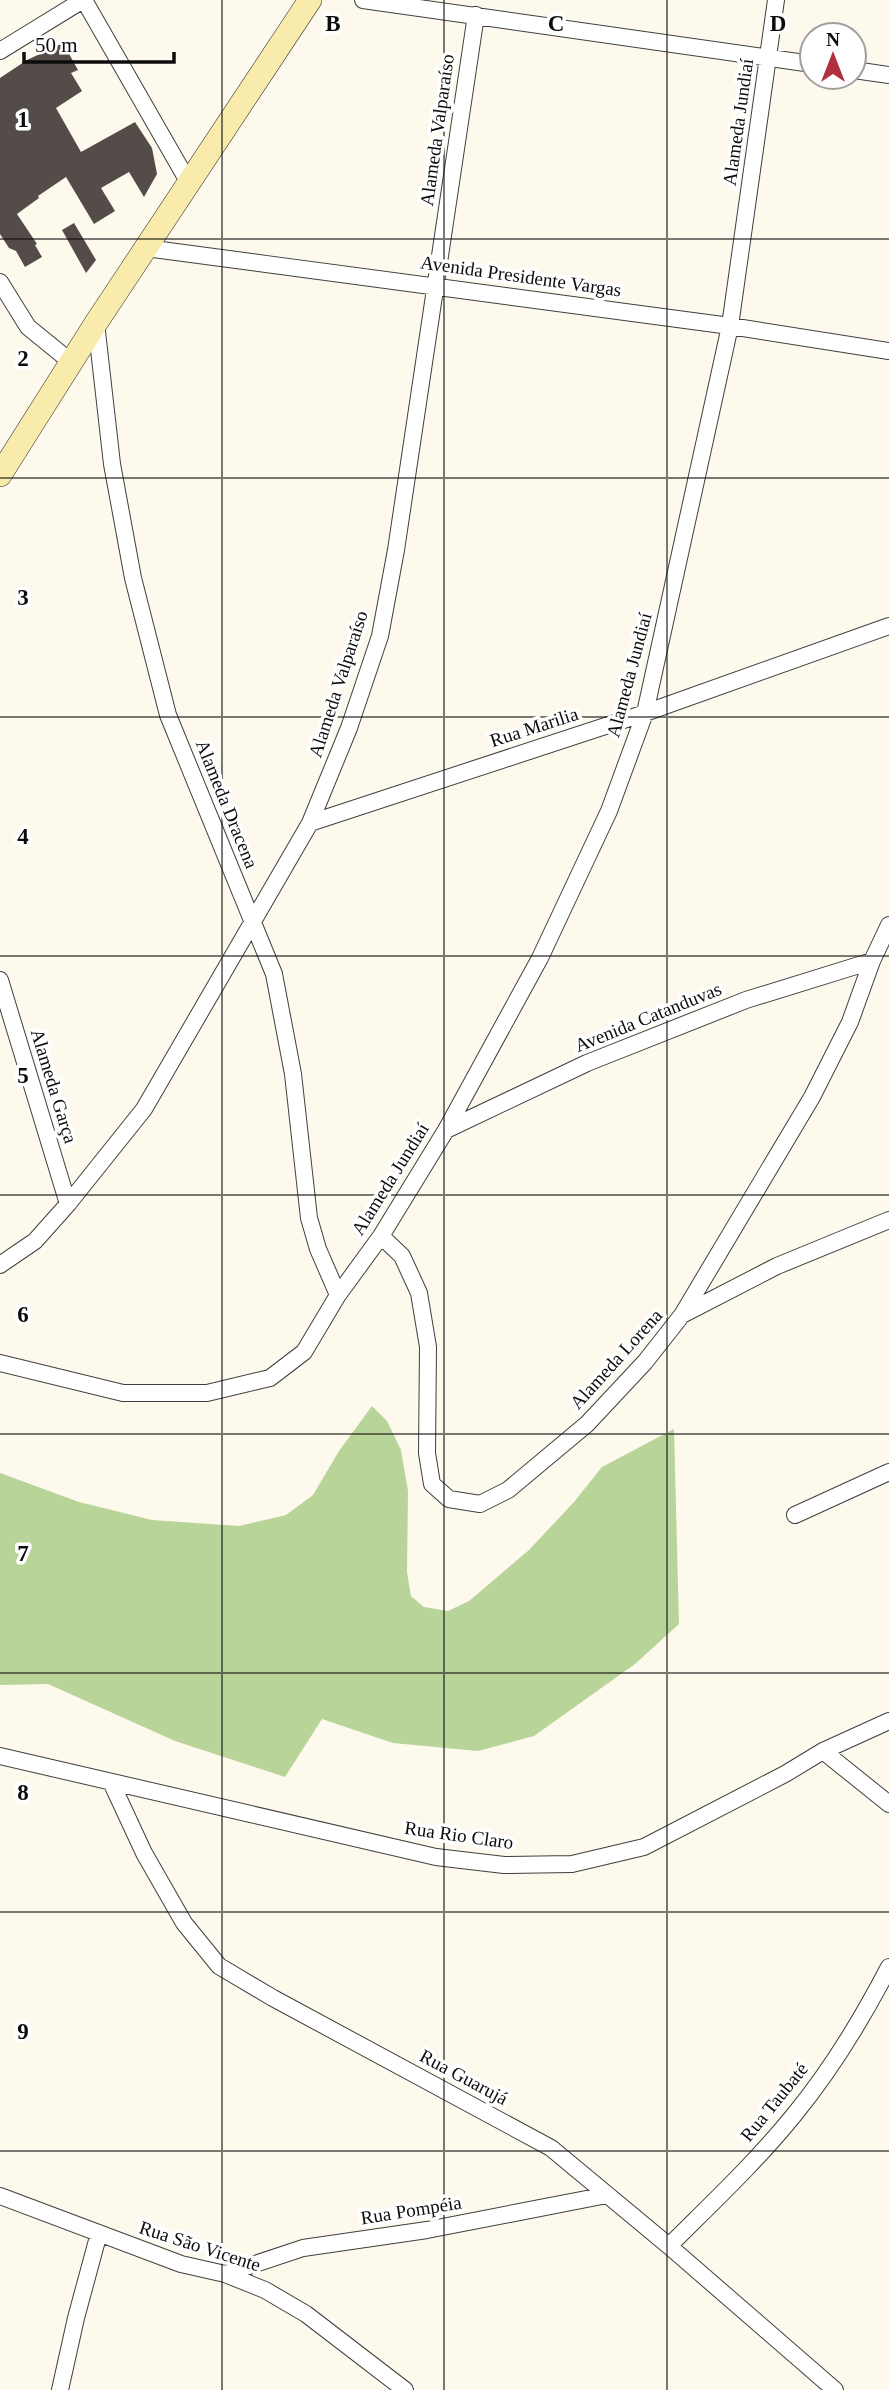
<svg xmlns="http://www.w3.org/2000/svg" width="889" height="2390" font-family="'Times New Roman',serif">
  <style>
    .forest { fill: #b8d499 }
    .building { fill: #544c49 }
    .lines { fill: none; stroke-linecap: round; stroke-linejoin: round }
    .minor-casing { stroke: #3f3f3f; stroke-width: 18 }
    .secondary-casing { stroke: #2e2e2e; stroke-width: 24 }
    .minor { stroke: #fff; stroke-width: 16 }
    .secondary { stroke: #f8ebac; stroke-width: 23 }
    .grid { fill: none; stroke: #0c0c0c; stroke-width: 2; stroke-opacity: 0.55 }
    .labels { text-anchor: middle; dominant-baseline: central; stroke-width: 7; stroke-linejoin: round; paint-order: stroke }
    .street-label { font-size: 19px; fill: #0c0c0c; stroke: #fff }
    .grid-label { font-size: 23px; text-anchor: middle; font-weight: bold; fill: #0c0c0c; stroke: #fff; stroke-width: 7; stroke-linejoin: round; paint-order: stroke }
  </style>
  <rect width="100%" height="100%" fill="#fdf9ec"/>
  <!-- forest -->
  <path class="forest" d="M 372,1406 L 387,1421 L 401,1450 L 408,1491 L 407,1572 L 411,1596 L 424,1607 L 448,1611 L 469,1601 L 529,1550 L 574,1502 L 602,1467 L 674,1429 L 679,1624 L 635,1664 L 534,1736 L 478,1751 L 393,1743 L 322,1719 L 285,1777 L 175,1741 L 48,1684 L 0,1685 L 0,1473 L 79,1502 L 152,1520 L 239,1526 L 286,1515 L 313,1495 L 339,1451 Z"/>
  <!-- building -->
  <path class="building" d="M 63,43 L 78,70 L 71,73 L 82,91 L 56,108 L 81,152 L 135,122 L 152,148 L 157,174 L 144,197 L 129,172 L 101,188 L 115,211 L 94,224 L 66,177 L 38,196 L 39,198 L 17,214 L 37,244 L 35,245 L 42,257 L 25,267 L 16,251 L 9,248 L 0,234 L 0,78 L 27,60 Z
    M 74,223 L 96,260 L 86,273 L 62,230 Z"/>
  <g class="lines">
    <defs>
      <path id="minor" d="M 84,0 L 189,183
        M 363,0 L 812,64
        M 0,51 L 83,0
        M 854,70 L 889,75
        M 146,248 L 730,326 L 889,351
        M 0,282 L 28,327 L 71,362
        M 96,323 L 112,464 L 133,578 L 168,715 L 274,974 L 293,1074 L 309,1218 L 318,1249 L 338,1295
        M 310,823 L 645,713 L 889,626
        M 0,980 L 68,1204
        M 446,1130 L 587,1063 L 746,1000 L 872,961
        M 381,1236 L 402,1256 L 419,1293 L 428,1347 L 427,1453 L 432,1484 L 449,1499 L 480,1504 L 508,1490 L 587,1424 L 645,1362 L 682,1315 L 812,1097 L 850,1022 L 872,961 L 889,925
        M 0,1265 L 35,1241 L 68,1204 L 144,1109 L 310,823 L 349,728 L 380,636 L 396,550 L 476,15
        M 682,1315 L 777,1266 L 889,1220
        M 0,1363 L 123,1393 L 207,1393 L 270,1378 L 304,1352 L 338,1295 L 381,1236 L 446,1130 L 540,958 L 609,811 L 645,713 L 730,326 L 776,0
        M 795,1515 L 889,1472
        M 823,1751 L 889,1804
        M 0,1756 L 436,1857 L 504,1865 L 572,1864 L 644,1847 L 785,1774 L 823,1751 L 889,1721
        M 111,1782 L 144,1853 L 184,1923 L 219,1966 L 273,1998 L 551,2148 L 669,2246 L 835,2390
        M 0,2196 L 181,2264 L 225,2274 L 265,2290 L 306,2314 L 405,2390
        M 669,2246 C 711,2204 756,2162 794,2115 C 831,2070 862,2019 889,1967
        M 225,2274 L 303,2248 L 427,2230 L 607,2195
        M 60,2390 L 76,2318 L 99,2233"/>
      <path id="secondary" d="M 0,475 L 96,323 L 310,0"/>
    </defs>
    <!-- minor casing -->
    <use href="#minor" class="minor-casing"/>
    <!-- secondary casing -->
    <use href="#secondary" class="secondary-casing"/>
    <!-- minor -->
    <use href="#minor" class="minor"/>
    <!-- secondary -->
    <use href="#secondary" class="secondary"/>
  </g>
  <!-- grid -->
  <path class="grid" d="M 222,0 L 222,2390M 444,0 L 444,2390M 667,0 L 667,2390M 0,239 L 889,239M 0,478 L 889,478M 0,717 L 889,717M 0,956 L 889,956M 0,1195 L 889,1195M 0,1434 L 889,1434M 0,1673 L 889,1673M 0,1912 L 889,1912M 0,2151 L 889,2151"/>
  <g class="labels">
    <!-- street labels -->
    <g class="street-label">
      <text transform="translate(738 122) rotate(-82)">Alameda Jundiaí</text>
      <text transform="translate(437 130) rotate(-82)">Alameda Valparaíso</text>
      <text transform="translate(521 276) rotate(8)">Avenida Presidente Vargas</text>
      <text transform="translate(629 675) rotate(-75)">Alameda Jundiaí</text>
      <text transform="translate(338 684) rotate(-72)">Alameda Valparaíso</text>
      <text transform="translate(534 727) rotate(-18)">Rua Marilia</text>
      <text transform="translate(227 804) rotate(68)">Alameda Dracena</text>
      <text transform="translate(648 1017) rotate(-22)">Avenida Catanduvas</text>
      <text transform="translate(54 1086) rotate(73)">Alameda Garça</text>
      <text transform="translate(390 1179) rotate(-58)">Alameda Jundiaí</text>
      <text transform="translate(616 1359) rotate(-48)">Alameda Lorena</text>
      <text transform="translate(459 1835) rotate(8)">Rua Rio Claro</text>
      <text transform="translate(464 2077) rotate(28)">Rua Guarujá</text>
      <text transform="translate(774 2102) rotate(-51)">Rua Taubaté</text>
      <text transform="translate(411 2210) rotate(-9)">Rua Pompéia</text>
      <text transform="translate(200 2246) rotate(18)">Rua São Vicente</text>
    </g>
  </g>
  <g class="grid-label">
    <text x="333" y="31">B</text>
    <text x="556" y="31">C</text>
    <text x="778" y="31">D</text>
    <text x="23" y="127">1</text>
    <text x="23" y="366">2</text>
    <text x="23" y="605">3</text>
    <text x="23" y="844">4</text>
    <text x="23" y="1083">5</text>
    <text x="23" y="1322">6</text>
    <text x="23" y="1561">7</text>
    <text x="23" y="1800">8</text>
    <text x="23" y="2039">9</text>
  </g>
  <!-- north arrow -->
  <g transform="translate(833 56)"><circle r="33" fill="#ffffff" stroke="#9e9e9e" stroke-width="2"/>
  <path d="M0-5L12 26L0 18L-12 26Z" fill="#b0303e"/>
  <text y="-10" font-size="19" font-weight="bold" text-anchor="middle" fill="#0c0c0c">N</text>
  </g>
  <!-- scale -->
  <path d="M24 52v10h150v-10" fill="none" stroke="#0c0c0c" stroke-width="3.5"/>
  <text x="35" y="52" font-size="21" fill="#0c0c0c" stroke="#ffffff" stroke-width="5" paint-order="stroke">50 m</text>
</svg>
